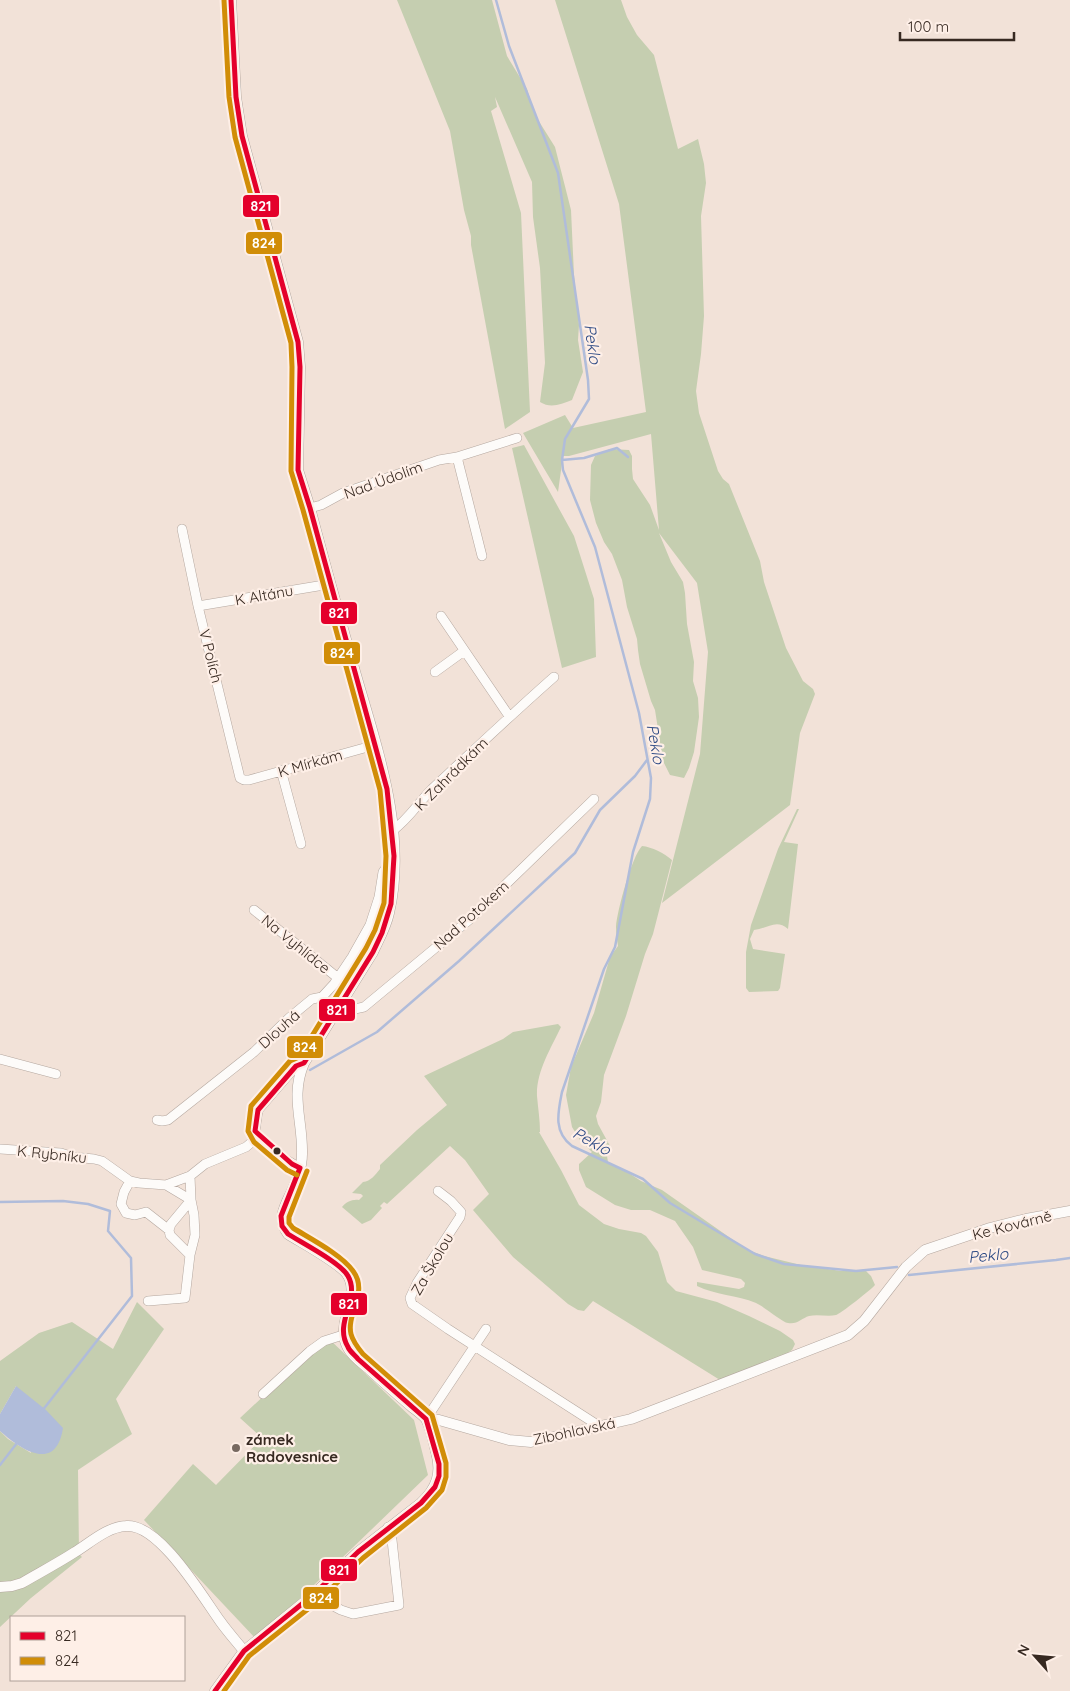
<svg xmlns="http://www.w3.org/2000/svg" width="1070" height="1691" font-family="Quicksand,sans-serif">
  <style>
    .green { fill: #c5ceb0 }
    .water { fill: #b0bcda }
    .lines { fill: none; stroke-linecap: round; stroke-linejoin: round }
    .stream { stroke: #b0bcda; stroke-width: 2.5 }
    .minor-casing { stroke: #b4a79f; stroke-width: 10 }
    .tertiary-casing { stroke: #b4a79f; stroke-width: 11 }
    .minor { stroke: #fdfbf9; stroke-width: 9 }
    .tertiary { stroke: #fdfbf9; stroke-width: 10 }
    .bus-1-casing { stroke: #feefe7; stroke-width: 9 }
    .bus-2-casing { stroke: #feefe7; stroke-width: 9 }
    .bus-1 { stroke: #e4002b; stroke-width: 5 }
    .bus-2 { stroke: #d18d07; stroke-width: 5 }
    .bus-dot { fill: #372921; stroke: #feefe7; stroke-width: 2 }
    .poi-dot { fill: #786a61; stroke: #feefe7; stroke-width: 2 }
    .labels { text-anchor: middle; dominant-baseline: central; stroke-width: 4.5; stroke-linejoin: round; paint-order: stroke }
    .street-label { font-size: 15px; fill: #372921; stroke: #feefe7 }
    .poi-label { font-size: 15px; font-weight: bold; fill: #372921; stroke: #feefe7; text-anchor: start }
    .water-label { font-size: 16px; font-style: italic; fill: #2c4984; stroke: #feefe7 }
    .line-badge { stroke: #feefe7; stroke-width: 2 }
    .badge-label { font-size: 14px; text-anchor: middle; font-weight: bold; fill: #fff }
  </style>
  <rect width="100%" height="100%" fill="#f2e2d8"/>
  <!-- green -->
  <path class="green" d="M 397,0 L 492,0 L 507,56 L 527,89 L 535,115 L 555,147 L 571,210 L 574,275 L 579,325 L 578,340 L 583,372 L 572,400 C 561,404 551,409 540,402 L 545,363 L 540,268 L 533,217 L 532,182 L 495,97 L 497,107 L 491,111 L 521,213 L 530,412 L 505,429 L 471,245 L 471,236 L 464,210 L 450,131 Z
    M 555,0 L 621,0 L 627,17 L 637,35 L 654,55 L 678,149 L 698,139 L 704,164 L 706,183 L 701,216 L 704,316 L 701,354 L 696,391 L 699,413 L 718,471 L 723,479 L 729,484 L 760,561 L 764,582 L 786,648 L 803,681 L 813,689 L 815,694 L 800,733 L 790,805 L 662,903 L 700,754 L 708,652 L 697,583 L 659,533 L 671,562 L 683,582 L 685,593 L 687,624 L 694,662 L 693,681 L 698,698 L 699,717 L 694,752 L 689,768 L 684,778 L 670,775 L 663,761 L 655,710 L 651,701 L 640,664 L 638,650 L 637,639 L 627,607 L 622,580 L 612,554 L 604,542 L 596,523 L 590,500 L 591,465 L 595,456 L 610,449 L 629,450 L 632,456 L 632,469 L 633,479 L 650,505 L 659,530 L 651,434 L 569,456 L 563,456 L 558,492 L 523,433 L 565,415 L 573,428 L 646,412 L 619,204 Z
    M 524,445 L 574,536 L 594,599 L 596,657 L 562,668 L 512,448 Z
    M 797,809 L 799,809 L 784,842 L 798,844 L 788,929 C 776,918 767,929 754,930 L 750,939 L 753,949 L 785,954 L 780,988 L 778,991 L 749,992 L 746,988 L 746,952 L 751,925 L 778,849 Z
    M 642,846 C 652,847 664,853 672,860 L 653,934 L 645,954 L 626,1016 L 604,1075 L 601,1102 L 596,1116 L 598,1124 L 610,1146 L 607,1156 L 608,1162 L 624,1170 L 641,1181 L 662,1190 L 746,1249 L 764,1256 L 801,1265 L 841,1271 L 861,1270 L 866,1271 L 871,1276 L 875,1285 C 873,1288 839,1315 836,1315 C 828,1317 818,1314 809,1316 C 802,1318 797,1325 788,1323 C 782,1322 765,1307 756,1303 C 737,1295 715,1295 697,1286 L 697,1282 L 739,1289 L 744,1287 L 745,1283 L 741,1279 L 702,1270 L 693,1247 L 675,1221 L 650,1210 L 631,1210 L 615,1205 L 586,1187 L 579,1170 L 579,1164 L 592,1152 L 580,1140 L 572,1127 L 566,1095 L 571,1067 L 594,1013 L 610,957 L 618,946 C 617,940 616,933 616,927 C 617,911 632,856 642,846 Z
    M 558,1024 L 561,1027 C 551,1048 536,1072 537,1096 C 538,1108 540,1120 540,1132 L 539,1132 L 561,1170 L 579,1205 L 604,1224 L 619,1229 L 641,1233 L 646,1236 L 658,1252 L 667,1282 L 676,1291 L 717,1302 L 749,1316 L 780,1331 L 793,1340 L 795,1344 L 792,1350 L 786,1354 L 720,1380 L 593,1301 L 584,1311 L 578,1310 L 568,1304 L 513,1257 L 473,1210 L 489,1194 L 465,1160 L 450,1146 L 387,1204 L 384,1202 L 380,1206 L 382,1208 L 371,1220 L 362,1224 L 342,1207 C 346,1202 352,1199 359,1200 L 363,1196 L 361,1194 L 352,1193 L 363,1182 C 371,1181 375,1175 380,1169 L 380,1165 L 417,1130 L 447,1105 L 424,1076 L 503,1039 L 513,1032 Z
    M 137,1302 L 164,1329 L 116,1399 L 132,1434 L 78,1470 L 79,1554 L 82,1557 L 31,1598 L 0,1627 L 0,1431 L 8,1439 L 31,1453 L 16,1386 L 0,1414 L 0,1361 L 39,1333 L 72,1322 L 113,1349 Z
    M 327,1337 L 414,1420 L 428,1475 L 257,1640 L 144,1520 L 193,1464 L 216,1485 L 262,1438 L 240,1418 Z"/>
  <!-- water -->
  <path class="water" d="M 16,1386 L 46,1410 L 63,1428 C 56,1473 21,1450 0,1431 L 0,1414 Z"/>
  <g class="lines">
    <!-- stream -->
    <path class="stream" d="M 496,0 L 509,46 L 558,173 L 588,380 L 589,399 L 565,439 L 562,460 L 563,470 L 595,547 L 639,713 L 651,778 L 650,799 L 633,852 L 615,947 L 604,969 L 562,1092 C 558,1112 553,1132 572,1146 L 643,1179 L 670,1203 L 755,1254 L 784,1264 L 856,1271 L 897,1267
      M 562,460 L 584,458 L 617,448 L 628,457
      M 310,1070 L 377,1032 L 459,961 L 575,853 L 600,810 L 635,776 L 647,760
      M 0,1202 L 63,1201 L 88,1204 L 110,1211 L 108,1231 L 131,1258 L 132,1296 L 42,1411
      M 909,1275 L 1056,1260 L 1070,1258
      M 0,1465 L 17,1443"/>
    <defs>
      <path id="minor" d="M 457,457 L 482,556
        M 310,508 L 321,505 L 343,493 L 439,460 L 457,457 L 517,438
        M 182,529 L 198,606 L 240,778 L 244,780 L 249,780 L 375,745
        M 198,606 L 330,584
        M 441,616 L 509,716
        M 435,672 L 464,651
        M 281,770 L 301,844
        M 392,831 C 408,820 418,803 432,789 C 473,751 513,713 554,677
        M 254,910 L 338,978
        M 336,1013 L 364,1007 L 469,920 L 594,799
        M 0,1059 L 56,1074
        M 157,1120 L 162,1121 L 168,1120 L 254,1052 L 289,1018 L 312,999 L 322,997 L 334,984 L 352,957 L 370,925 L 379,897 L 383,872 L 394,856
        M 0,1149 L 61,1153 L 73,1157 L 94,1159 L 102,1161 L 130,1181 L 139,1183 L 166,1185 L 190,1176
        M 300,1168 C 285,1160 265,1146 255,1131 L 258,1110 L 296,1066 L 304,1063
        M 130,1181 L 124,1192 L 121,1204 L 126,1213 L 135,1215 L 146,1212 L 169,1230 L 170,1235 L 190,1255
        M 166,1185 L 191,1200
        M 438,1191 L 451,1201 L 461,1212 L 460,1217 L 417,1283 L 410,1298 L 412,1304 L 448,1329 L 599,1426
        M 169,1230 L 171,1224 L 191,1200
        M 148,1301 L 185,1298 L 190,1255 L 195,1235 L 194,1215 L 191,1200 L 190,1176 L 205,1164 L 246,1147 L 259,1136
        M 263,1394 L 310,1351 L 324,1341 L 343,1335
        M 426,1419 L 486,1329
        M 313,1595 L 341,1610 L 353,1614 L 399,1605 L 392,1540 L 388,1527"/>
      <path id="tertiary" d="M 426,1419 L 439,1420 L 509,1440 L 531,1442 L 631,1419 L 848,1335 L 864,1321 L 906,1267 L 925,1250 L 990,1228 L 1026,1219 L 1070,1211
        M 0,1587 L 12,1586 L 22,1583 C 39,1573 58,1563 75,1552 C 90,1543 107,1527 126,1526 C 159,1523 202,1596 220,1621 C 227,1631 236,1641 244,1651
        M 215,1691 L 244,1651 L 313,1595 L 358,1552 L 421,1503 C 437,1488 442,1473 436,1452 C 434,1443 430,1426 426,1419 C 423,1415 416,1410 412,1407 C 397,1394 383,1382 369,1369 C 362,1363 352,1356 348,1348 C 334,1323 362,1295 347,1274 C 338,1262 302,1243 288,1234 C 278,1220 283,1209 290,1195 C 296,1182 302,1169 302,1154 C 303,1121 290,1096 304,1063 L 373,952 C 379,939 386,927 389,913 C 408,832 376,746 354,668 C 339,615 324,561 310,508 L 298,470 L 300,367 L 298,342 L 242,136 L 236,97 L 231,0"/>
    </defs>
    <!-- minor casing -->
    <use href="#minor" class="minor-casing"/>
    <!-- tertiary casing -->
    <use href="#tertiary" class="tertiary-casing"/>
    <!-- minor -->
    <use href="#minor" class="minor"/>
    <!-- tertiary -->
    <use href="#tertiary" class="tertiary"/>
    <defs>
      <path id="bus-1" d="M 231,0 L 236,97 L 242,136 L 298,342 L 300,367 L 298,470 L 310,508 L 387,789 L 394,856 L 391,904 L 382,933 L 373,952 L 304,1063 L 296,1066 L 258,1110 L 255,1131 L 292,1164 L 300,1168
        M 215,1691 L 244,1651 L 313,1595 L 358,1552 L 421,1503 L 435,1487 L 439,1476 L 439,1464 L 426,1419 L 358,1359 C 355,1355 350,1352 348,1347 C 333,1322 361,1299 348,1276 C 341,1263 302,1243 288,1234 L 282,1226 L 281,1216 L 300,1168"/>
      <path id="bus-2" d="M 224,0 L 229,97 L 235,137 L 291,343 L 292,367 L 291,471 L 303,510 L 380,790 L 386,856 L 384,903 L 375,930 L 366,948 L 299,1057 L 290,1061 L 251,1106 L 248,1131 L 254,1142 L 287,1170 L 297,1175
        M 224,1691 L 249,1656 L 318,1601 L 363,1558 L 426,1508 L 442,1490 L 446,1477 L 446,1463 L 432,1415 L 363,1354 C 358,1348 353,1342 351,1334 C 346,1314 369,1292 353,1271 C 342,1255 311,1239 293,1228 L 289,1223 L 289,1217 L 307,1171"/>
    </defs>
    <!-- bus-1 casing -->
    <use href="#bus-1" class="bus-1-casing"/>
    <!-- bus-2 casing -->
    <use href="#bus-2" class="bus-2-casing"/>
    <!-- bus-1 -->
    <use href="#bus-1" class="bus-1"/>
    <!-- bus-2 -->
    <use href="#bus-2" class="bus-2"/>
  </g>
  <!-- markers -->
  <circle class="bus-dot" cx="277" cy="1151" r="4.5"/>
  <circle class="poi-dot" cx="236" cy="1448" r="5"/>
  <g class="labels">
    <!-- street labels -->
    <g class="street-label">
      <text transform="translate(383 480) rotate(-20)">Nad Údolím</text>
      <text transform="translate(264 595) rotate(-10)">K Altánu</text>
      <text transform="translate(211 656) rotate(76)">V Polích</text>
      <text transform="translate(310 763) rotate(-16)">K Mírkám</text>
      <text transform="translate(451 774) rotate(-45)">K Zahrádkám</text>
      <text transform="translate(471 915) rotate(-42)">Nad Potokem</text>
      <text transform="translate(296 944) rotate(39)">Na Vyhlídce</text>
      <text transform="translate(279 1029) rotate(-42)">Dlouhá</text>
      <text transform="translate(52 1154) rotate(6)">K Rybníku</text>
      <text transform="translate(1012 1225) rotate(-14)">Ke Kovárně</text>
      <text transform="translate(432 1264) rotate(-60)">Za Školou</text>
      <text transform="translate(574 1431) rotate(-12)">Zibohlavská</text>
    </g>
    <!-- poi labels -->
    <g class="poi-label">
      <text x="246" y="1439">zámek<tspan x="246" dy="17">Radovesnice</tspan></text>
    </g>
    <!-- water labels -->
    <g class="water-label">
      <text transform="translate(593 344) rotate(82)">Peklo</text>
      <text transform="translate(656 744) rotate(80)">Peklo</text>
      <text transform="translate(592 1141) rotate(29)">Peklo</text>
      <text transform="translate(988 1255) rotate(-6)">Peklo</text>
    </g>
  </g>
  <g class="line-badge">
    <rect x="242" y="194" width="38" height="24" rx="5" fill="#e4002b"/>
    <rect x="245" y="231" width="38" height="24" rx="5" fill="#d18d07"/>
    <rect x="320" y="601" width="38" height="24" rx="5" fill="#e4002b"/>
    <rect x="323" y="641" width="38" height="24" rx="5" fill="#d18d07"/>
    <rect x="318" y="998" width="38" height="24" rx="5" fill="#e4002b"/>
    <rect x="286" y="1035" width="38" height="24" rx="5" fill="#d18d07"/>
    <rect x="330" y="1292" width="38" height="24" rx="5" fill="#e4002b"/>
    <rect x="320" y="1558" width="38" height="24" rx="5" fill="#e4002b"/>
    <rect x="302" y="1586" width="38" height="24" rx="5" fill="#d18d07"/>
  </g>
  <g class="badge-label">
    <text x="261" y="211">821</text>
    <text x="264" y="248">824</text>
    <text x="339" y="618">821</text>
    <text x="342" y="658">824</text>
    <text x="337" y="1015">821</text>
    <text x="305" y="1052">824</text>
    <text x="349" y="1309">821</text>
    <text x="339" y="1575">821</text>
    <text x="321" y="1603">824</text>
  </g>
  <!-- legend -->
  <rect x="10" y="1616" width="175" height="65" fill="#feefe7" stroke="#aea098"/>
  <rect x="20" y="1632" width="25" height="8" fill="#e4002b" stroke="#aea098"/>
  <text x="55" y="1641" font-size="15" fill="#372921">821</text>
  <rect x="20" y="1657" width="25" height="8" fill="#d18d07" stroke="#aea098"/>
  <text x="55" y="1666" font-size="15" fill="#372921">824</text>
  <!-- north arrow -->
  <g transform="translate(1035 1656) rotate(297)" stroke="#feefe7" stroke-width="4" paint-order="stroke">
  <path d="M0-4L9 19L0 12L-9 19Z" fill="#372921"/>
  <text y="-8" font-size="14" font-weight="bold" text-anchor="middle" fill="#372921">N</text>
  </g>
  <!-- scale -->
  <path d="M900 32v8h114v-8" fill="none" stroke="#372921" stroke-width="2.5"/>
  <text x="908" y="32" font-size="15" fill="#372921" stroke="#feefe7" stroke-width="4" paint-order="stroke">100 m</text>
</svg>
